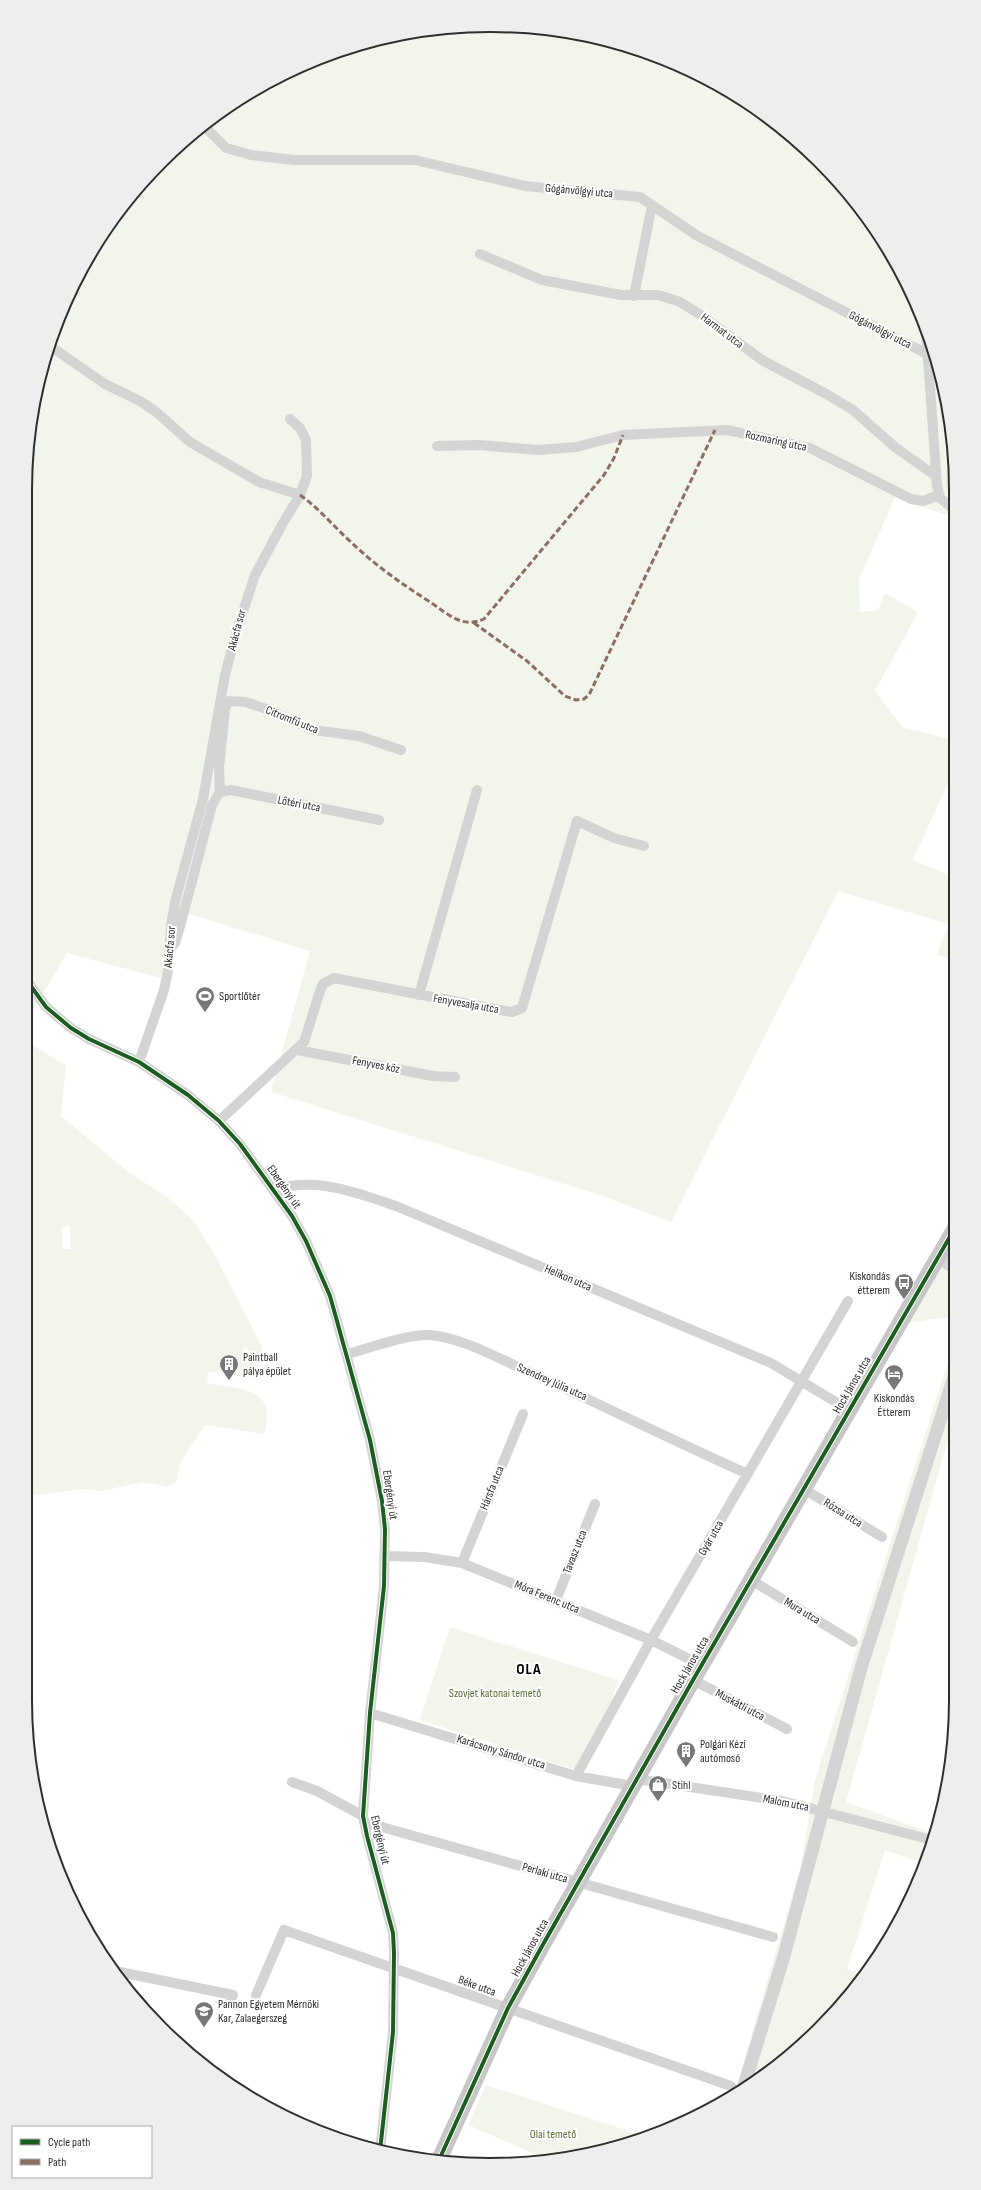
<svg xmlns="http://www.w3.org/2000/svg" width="981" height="2190" font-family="'Sofia Sans Condensed',sans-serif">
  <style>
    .green { fill: #f2f5eb; fill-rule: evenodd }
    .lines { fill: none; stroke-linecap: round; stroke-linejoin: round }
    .stream { stroke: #d6edf4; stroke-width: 3 }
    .minor { stroke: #d4d4d4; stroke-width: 10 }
    .tertiary { stroke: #d4d4d4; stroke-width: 13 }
    .primary { stroke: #c7c7c7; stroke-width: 16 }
    .quiet { stroke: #8d6e63; stroke-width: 3; stroke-dasharray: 6 3; stroke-linecap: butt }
    .cycleway-casing { stroke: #fff; stroke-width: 6 }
    .cycleway { stroke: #1b5e20; stroke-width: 4 }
    .labels { text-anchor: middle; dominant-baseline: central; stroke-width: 4; stroke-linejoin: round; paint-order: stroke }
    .street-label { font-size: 12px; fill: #2f2f2f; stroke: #fff }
    .poi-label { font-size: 12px; fill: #2f2f2f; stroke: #fff; text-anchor: start }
    .park-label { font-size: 12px; fill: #5a6f38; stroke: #fff }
    .district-label { font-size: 16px; font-weight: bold; letter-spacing: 1px; fill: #000; stroke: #fff }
    .rim { fill: none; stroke: #2f2f2f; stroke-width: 2 }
  </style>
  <rect width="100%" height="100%" fill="#fff"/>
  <!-- green -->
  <path class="green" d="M 490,25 L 581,34 L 668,60 L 774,121 L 860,207 L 920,312 L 946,408 L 948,488 L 952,498 L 952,517 L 895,497 L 859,580 L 860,612 L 878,610 L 885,593 L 918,612 L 875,691 L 902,727 L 953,740 L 953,772 L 913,860 L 953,877 L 954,961 L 937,954 L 949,924 L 838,891 L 671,1222 L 600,1195 L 271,1092 L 310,951 L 186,913 L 168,980 L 67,953 L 31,1014 L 25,1008 L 25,490 L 34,400 L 60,313 L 103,232 L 161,162 L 232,104 L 312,61 L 399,34 Z
    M 25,1040 L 66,1066 L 61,1116 L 127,1171 L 167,1197 L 192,1219 L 212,1250 L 261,1345 L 264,1360 L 256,1363 L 246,1347 L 243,1349 L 252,1363 L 251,1378 L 209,1371 L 207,1383 C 227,1388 268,1385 267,1416 C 267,1422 265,1428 264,1434 L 205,1425 L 180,1462 L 176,1482 L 169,1487 L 142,1482 L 102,1491 L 81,1489 L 25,1497 ZM 70,1226 L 71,1249 L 62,1249 L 62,1227 Z
    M 954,1218 L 955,1316 L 893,1325 Z
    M 955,1340 L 955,1414 L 846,1802 L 934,1834 L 925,1864 L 885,1850 L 847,1969 L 865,1974 L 840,2007 L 774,2069 L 734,2095 L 800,1869 L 815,1780 Z
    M 450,1627 L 618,1680 L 611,1702 L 574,1769 L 420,1720 Z
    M 486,2085 L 648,2137 L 640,2140 L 551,2161 L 468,2125 Z"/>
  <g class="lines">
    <!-- stream -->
    <path class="stream" d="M 921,1854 L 927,1856"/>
    <!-- minor -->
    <path class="minor" d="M 204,126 L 226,148 L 251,155 L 294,160 L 415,160 L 525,186 L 640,197 L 696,235 L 927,354
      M 480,254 L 542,280 L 621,295 L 658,295 L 680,302 L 701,315 L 762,360 L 828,395 L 853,410 L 896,448 L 936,476
      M 634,296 L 652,205
      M 926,331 L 937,486 L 940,498 L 952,508
      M 50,346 L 105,384 L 140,401 L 155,411 L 190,442 L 259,482 L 300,495
      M 437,446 L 479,445 L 538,450 L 576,447 L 623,435 L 727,430 L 810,448 L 911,499 L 923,501 L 939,495
      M 220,792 L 231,790 L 379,820
      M 171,948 L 175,943 L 181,923 L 212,805 L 220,792 L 219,768 L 225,708 L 229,701 L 246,702 L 266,709 L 313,730 L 359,736 L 401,750
      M 25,978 L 46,1007 L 71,1028 L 89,1039 L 139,1062 L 188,1095 L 219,1121 L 240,1144 L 292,1216 L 306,1241 L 330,1296 L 370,1440 L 382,1501 L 385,1529 L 384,1586 L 370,1713 L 363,1816 L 367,1836 L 393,1933 L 394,1953 L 393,2032 L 380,2151
      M 419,995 L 477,790
      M 297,1050 L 433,1076 L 455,1077
      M 139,1062 L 164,990 L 168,971 L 171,925 L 176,898 L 203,799 L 225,675 L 236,633 L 255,575 L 283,523 L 300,495 L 307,476 L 306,440 L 300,428 L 290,419
      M 219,1121 L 304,1042 L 320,991 L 323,984 L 334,978 L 505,1011 L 512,1012 L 522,1008 L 577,821 L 614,838 L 644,846
      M 275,1190 C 315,1176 358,1193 396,1206 L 771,1363 L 849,1410
      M 347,1354 C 370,1348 407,1334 429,1335 C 461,1337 500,1359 529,1372 C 602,1405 674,1441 748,1474
      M 804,1489 L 882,1537
      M 385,1556 L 424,1557 L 462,1563 L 651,1640 L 701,1665
      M 462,1563 L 523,1414
      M 751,1580 L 853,1642
      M 556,1600 L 595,1504
      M 693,1680 L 787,1729
      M 25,1691 L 25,1690
      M 370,1713 L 576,1776 L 633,1786
      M 576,1776 L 651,1640 L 848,1301
      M 637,1779 L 782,1801 L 932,1840
      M 292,1782 L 317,1791 L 363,1816
      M 364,1822 L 773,1937
      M 115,1971 L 233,1995 L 231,2000
      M 256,1995 L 284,1930 L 731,2086"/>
    <!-- tertiary -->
    <path class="tertiary" d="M 938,1257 L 955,1268
      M 743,2089 L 784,1956 L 861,1668 L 955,1374"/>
    <!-- primary -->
    <path class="primary" d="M 439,2160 L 508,2008 L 541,1948 L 693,1680 L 955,1228"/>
    <!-- quiet -->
    <path class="quiet" d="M 300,495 C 320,509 334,527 352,543 C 376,566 402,584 430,602 C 448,614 462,629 484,619 L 604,475 L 614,458 L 623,435
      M 474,623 L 527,661 L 565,696 L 576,700 L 584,699 L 589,695 L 715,430"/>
    <defs>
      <path id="cycleway" d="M 25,978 L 46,1007 L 71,1028 L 89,1039 L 139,1062 L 188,1095 L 219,1121 L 240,1144 L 292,1216 L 306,1241 L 330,1296 L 370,1440 L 382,1501 L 385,1529 L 384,1586 L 370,1713 L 363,1816 L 367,1836 L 393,1933 L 394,1953 L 393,2032 L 380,2151
        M 439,2160 L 508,2008 L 541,1948 L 693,1680 L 955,1228"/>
    </defs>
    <!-- cycleway casing -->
    <use href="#cycleway" class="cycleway-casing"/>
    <!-- cycleway -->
    <use href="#cycleway" class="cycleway"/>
  </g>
  <!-- icons -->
  <defs>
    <symbol id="stadium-pin" viewBox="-11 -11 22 30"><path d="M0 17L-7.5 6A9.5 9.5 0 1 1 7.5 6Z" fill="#787878" stroke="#fff"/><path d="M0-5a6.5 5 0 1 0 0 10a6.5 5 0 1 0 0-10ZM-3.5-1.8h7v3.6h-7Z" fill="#fff"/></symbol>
    <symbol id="bus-pin" viewBox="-11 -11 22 30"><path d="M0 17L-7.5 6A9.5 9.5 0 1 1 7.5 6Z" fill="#787878" stroke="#fff"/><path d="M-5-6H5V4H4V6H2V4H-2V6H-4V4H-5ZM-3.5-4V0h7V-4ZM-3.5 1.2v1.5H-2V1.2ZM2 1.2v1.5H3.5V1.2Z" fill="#fff"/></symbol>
    <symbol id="building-pin" viewBox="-11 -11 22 30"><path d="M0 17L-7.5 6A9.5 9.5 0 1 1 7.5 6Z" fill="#787878" stroke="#fff"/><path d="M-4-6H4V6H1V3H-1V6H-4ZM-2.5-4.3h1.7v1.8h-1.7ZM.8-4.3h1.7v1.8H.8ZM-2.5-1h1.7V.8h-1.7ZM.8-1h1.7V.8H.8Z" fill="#fff"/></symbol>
    <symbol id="hotel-pin" viewBox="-11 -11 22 30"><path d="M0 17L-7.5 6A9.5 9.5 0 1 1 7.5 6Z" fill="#787878" stroke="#fff"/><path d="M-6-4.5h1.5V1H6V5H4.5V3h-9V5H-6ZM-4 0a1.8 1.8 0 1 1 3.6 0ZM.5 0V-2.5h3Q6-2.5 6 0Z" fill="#fff"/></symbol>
    <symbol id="shop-pin" viewBox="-11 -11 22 30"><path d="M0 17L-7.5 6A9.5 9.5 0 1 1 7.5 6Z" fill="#787878" stroke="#fff"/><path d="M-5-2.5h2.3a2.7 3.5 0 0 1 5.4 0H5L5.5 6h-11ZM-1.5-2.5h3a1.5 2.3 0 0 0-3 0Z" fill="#fff"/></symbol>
    <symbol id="university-pin" viewBox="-11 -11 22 30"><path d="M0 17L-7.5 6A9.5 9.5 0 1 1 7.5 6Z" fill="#787878" stroke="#fff"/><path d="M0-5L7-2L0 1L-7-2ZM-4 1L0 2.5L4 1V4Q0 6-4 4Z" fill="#fff"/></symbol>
  </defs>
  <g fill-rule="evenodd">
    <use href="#stadium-pin" x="194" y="985" width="22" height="30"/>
    <use href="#bus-pin" x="893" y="1272" width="22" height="30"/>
    <use href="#building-pin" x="218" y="1353" width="22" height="30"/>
    <use href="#hotel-pin" x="883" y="1363" width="22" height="30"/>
    <use href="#building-pin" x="675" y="1740" width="22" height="30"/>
    <use href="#shop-pin" x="647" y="1774" width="22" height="30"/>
    <use href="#university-pin" x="193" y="2000" width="22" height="30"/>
  </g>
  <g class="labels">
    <!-- street labels -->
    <g class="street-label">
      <text transform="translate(579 191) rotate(5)">Gógánvölgyi utca</text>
      <text transform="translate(880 330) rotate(27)">Gógánvölgyi utca</text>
      <text transform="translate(722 331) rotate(37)">Harmat utca</text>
      <text transform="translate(776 441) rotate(12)">Rozmaring utca</text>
      <text transform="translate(237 630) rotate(-75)">Akácfa sor</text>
      <text transform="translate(292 720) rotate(22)">Citromfű utca</text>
      <text transform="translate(299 804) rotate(11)">Lőtéri utca</text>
      <text transform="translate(170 947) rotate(-85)">Akácfa sor</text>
      <text transform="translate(466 1004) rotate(10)">Fenyvesalja utca</text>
      <text transform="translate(376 1065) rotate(11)">Fenyves köz</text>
      <text transform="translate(284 1187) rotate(55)">Ebergényi út</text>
      <text transform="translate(568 1278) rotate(23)">Helikon utca</text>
      <text transform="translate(552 1382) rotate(24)">Szendrey Júlia utca</text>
      <text transform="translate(852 1385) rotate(-60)">Hock János utca</text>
      <text transform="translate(492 1488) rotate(-68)">Hársfa utca</text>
      <text transform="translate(390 1495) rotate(82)">Ebergényi út</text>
      <text transform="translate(843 1513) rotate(32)">Rózsa utca</text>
      <text transform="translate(711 1538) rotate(-60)">Gyár utca</text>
      <text transform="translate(575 1552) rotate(-68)">Tavasz utca</text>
      <text transform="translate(547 1597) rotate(22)">Móra Ferenc utca</text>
      <text transform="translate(802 1611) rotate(31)">Mura utca</text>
      <text transform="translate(690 1665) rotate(-60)">Hock János utca</text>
      <text transform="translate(740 1705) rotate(28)">Muskátli utca</text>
      <text transform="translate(501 1752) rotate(17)">Karácsony Sándor utca</text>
      <text transform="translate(786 1803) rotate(11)">Malom utca</text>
      <text transform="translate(380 1840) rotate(77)">Ebergényi út</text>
      <text transform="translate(545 1873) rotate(16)">Perlaki utca</text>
      <text transform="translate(530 1948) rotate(-61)">Hock János utca</text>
      <text transform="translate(477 1986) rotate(20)">Béke utca</text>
    </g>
    <!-- poi labels -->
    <g class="poi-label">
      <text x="219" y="996">Sportlőtér</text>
      <text x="890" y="1276" text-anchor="end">Kiskondás<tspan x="890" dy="14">étterem</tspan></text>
      <text x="243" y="1357">Paintball<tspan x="243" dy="14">pálya épület</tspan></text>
      <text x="894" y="1398" text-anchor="middle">Kiskondás<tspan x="894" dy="14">Étterem</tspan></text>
      <text x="700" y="1744">Polgári Kézi<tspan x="700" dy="14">autómosó</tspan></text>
      <text x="672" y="1785">Stihl</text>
      <text x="218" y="2004">Pannon Egyetem Mérnöki<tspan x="218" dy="14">Kar, Zalaegerszeg</tspan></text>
    </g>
    <!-- park labels -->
    <g class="park-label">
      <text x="495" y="1693">Szovjet katonai temető</text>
      <text x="553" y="2134">Olai temető</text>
    </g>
    <!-- district labels -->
    <g class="district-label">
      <text x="529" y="1669">OLA</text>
    </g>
  </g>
  <!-- crop -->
  <path d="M0 0H981V2190H0ZM490 32H491A458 458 0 0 1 949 490V1700A458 458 0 0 1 491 2158H490A458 458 0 0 1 32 1700V490A458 458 0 0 1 490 32Z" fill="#eee" fill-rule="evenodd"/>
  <path class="rim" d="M490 32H491A458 458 0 0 1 949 490V1700A458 458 0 0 1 491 2158H490A458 458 0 0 1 32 1700V490A458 458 0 0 1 490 32Z"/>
  <!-- legend -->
  <rect x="12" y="2126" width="140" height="52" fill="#ffffff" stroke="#acacac"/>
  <rect x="20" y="2139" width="20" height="6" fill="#1b5e20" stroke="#acacac"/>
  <text x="48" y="2146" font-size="12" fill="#2f2f2f">Cycle path</text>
  <rect x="20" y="2159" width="20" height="6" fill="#8d6e63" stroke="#acacac"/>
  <text x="48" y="2166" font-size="12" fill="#2f2f2f">Path</text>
</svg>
